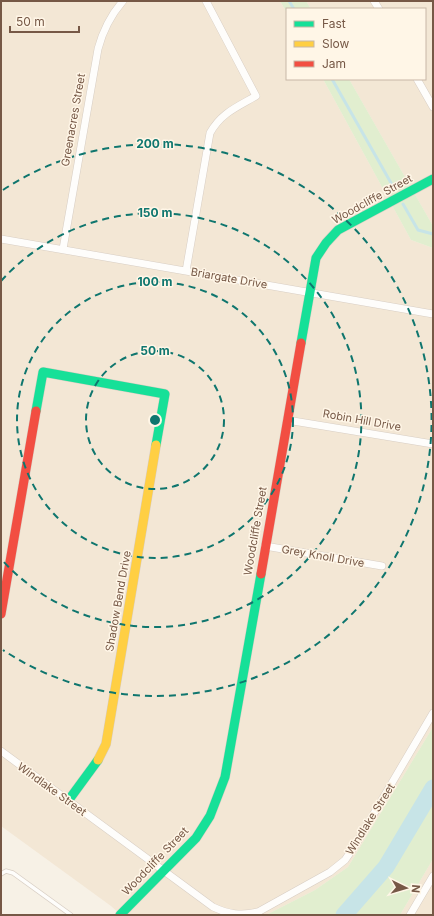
<svg xmlns="http://www.w3.org/2000/svg" width="434" height="916" font-family="Inter,sans-serif">
  <style>
    .residential { fill: #f3e7d5 }
    .green { fill: #e1eecf }
    .lines { fill: none; stroke-linecap: round; stroke-linejoin: round }
    .stream { stroke: #c7e4e7; stroke-width: 3 }
    .river { stroke: #c7e4e7; stroke-width: 17 }
    .lane-casing { stroke: #d8cec4; stroke-width: 5 }
    .street-casing { stroke: #d8cec4; stroke-width: 8 }
    .fast-casing { stroke: #d8cdc3; stroke-width: 10 }
    .slow-casing { stroke: #d8cdc3; stroke-width: 10 }
    .jam-casing { stroke: #d8cdc3; stroke-width: 10 }
    .lane { stroke: #fefdfb; stroke-width: 3.5 }
    .street { stroke: #fefdfb; stroke-width: 7 }
    .fast { stroke: #16e098; stroke-width: 9 }
    .slow { stroke: #ffcf43; stroke-width: 9 }
    .jam { stroke: #f24e42; stroke-width: 9 }
    .ring { fill: none; stroke: #0f766e; stroke-width: 2; stroke-dasharray: 7 5 }
    .labels { text-anchor: middle; dominant-baseline: central; stroke-width: 3; stroke-linejoin: round; paint-order: stroke }
    .street-label { font-size: 11px; fill: #765846; stroke: #fff6e7 }
    .centre { fill: #0f766e; stroke: #fff6e7; stroke-width: 2 }
    .ring-label { font-size: 12px; text-anchor: middle; font-weight: bold; fill: #0f766e; stroke: #fff6e7; stroke-width: 3; stroke-linejoin: round; paint-order: stroke }
  </style>
  <rect width="100%" height="100%" fill="#f7f1e6"/>
  <!-- residential -->
  <path class="residential" d="M 1,1 L 280,1 L 287,13 L 287,79 L 323,79 L 411,240 L 433,248 L 433,727 L 348,867 L 315,890 L 266,915 L 121,915 L 111,906 L 1,826 Z
    M 306,1 L 433,1 L 433,226 L 349,79 L 425,79 L 425,9 L 311,9 Z
    M 433,859 L 433,915 L 400,915 Z"/>
  <!-- green -->
  <path class="green" d="M 280,1 L 306,1 L 311,9 L 287,9 L 287,13 Z
    M 323,79 L 349,79 L 433,226 L 433,248 L 411,240 Z
    M 433,727 L 433,859 L 400,915 L 266,915 L 315,890 L 348,867 Z"/>
  <g class="lines">
    <!-- stream -->
    <path class="stream" d="M 289,1 L 294,9
      M 332,79 L 395,190
      M 403,204 L 418,230 L 433,234"/>
    <!-- river -->
    <path class="river" d="M 344,915 L 386,867 L 433,788"/>
    <defs>
      <path id="lane" d="M 1,874 L 6,871 L 13,873 L 71,915"/>
      <path id="street" d="M 374,1 L 379,9
        M 417,79 L 433,107
        M 1,239 L 433,314
        M 63,249 L 98,49 C 103,30 110,16 123,1
        M 186,271 L 210,133 C 221,113 237,107 256,96 L 206,1
        M 287,420 L 433,444
        M 265,546 L 382,566
        M 1,751 L 213,907 C 228,914 241,916 258,912 L 330,872 L 345,860 L 356,844 L 433,713
        M 410,915 L 433,876"/>
      <path id="fast" d="M 301,343 L 316,258 L 326,243 L 338,230 L 433,179
        M 36,411 L 43,372 L 165,394 L 156,445
        M 68,801 L 98,760
        M 120,915 L 196,838 L 210,816 L 225,777 L 261,574"/>
      <path id="slow" d="M 98,760 L 106,744 L 156,445"/>
      <path id="jam" d="M 261,574 L 301,343
        M 1,614 L 36,411"/>
    </defs>
    <!-- lane casing -->
    <use href="#lane" class="lane-casing"/>
    <!-- street casing -->
    <use href="#street" class="street-casing"/>
    <!-- fast casing -->
    <use href="#fast" class="fast-casing"/>
    <!-- slow casing -->
    <use href="#slow" class="slow-casing"/>
    <!-- jam casing -->
    <use href="#jam" class="jam-casing"/>
    <!-- lane -->
    <use href="#lane" class="lane"/>
    <!-- street -->
    <use href="#street" class="street"/>
    <!-- fast -->
    <use href="#fast" class="fast"/>
    <!-- slow -->
    <use href="#slow" class="slow"/>
    <!-- jam -->
    <use href="#jam" class="jam"/>
  </g>
  <!-- distance rings -->
  <g class="ring">
    <circle cx="155" cy="420" r="69"/>
    <circle cx="155" cy="420" r="138"/>
    <path d="M1 281A207 207 0 1 1 1 559"/>
    <path d="M3 190A276 276 0 1 1 3 650"/>
  </g>
  <g class="labels">
    <!-- street labels -->
    <g class="street-label">
      <text transform="translate(73 120) rotate(-80)">Greenacres Street</text>
      <text transform="translate(372 199) rotate(-29)">Woodcliffe Street</text>
      <text transform="translate(229 278) rotate(10)">Briargate Drive</text>
      <text transform="translate(362 420) rotate(10)">Robin Hill Drive</text>
      <text transform="translate(255 531) rotate(-80)">Woodcliffe Street</text>
      <text transform="translate(323 556) rotate(10)">Grey Knoll Drive</text>
      <text transform="translate(118 601) rotate(-80)">Shadow Bend Drive</text>
      <text transform="translate(52 789) rotate(36)">Windlake Street</text>
      <text transform="translate(370 819) rotate(-58)">Windlake Street</text>
      <text transform="translate(155 861) rotate(-46)">Woodcliffe Street</text>
    </g>
  </g>
  <circle cx="155" cy="420" r="6" class="centre"/>
  <g class="ring-label">
    <text x="155" y="148">200 m</text>
    <text x="155" y="217">150 m</text>
    <text x="155" y="286">100 m</text>
    <text x="155" y="355">50 m</text>
  </g>
  <!-- border -->
  <rect width="434" height="916" fill="none" stroke="#765846" stroke-width="4"/>
  <!-- legend -->
  <rect x="286" y="8" width="140" height="72" fill="#fff6e7" stroke="#c8b7a7"/>
  <rect x="294" y="21" width="20" height="6" fill="#16e098" stroke="#c8b7a7"/>
  <text x="322" y="28" font-size="12" fill="#765846">Fast</text>
  <rect x="294" y="41" width="20" height="6" fill="#ffcf43" stroke="#c8b7a7"/>
  <text x="322" y="48" font-size="12" fill="#765846">Slow</text>
  <rect x="294" y="61" width="20" height="6" fill="#f24e42" stroke="#c8b7a7"/>
  <text x="322" y="68" font-size="12" fill="#765846">Jam</text>
  <!-- north arrow -->
  <g transform="translate(406 888) rotate(95)" stroke="#fff6e7" stroke-width="3" paint-order="stroke">
  <path d="M0-3L7 15L0 10L-7 15Z" fill="#765846"/>
  <text y="-6" font-size="11" font-weight="bold" text-anchor="middle" fill="#765846">N</text>
  </g>
  <!-- scale -->
  <path d="M10 26v6h69v-6" fill="none" stroke="#765846" stroke-width="2"/>
  <text x="16" y="26" font-size="12" fill="#765846" stroke="#fff6e7" stroke-width="3" paint-order="stroke">50 m</text>
</svg>
